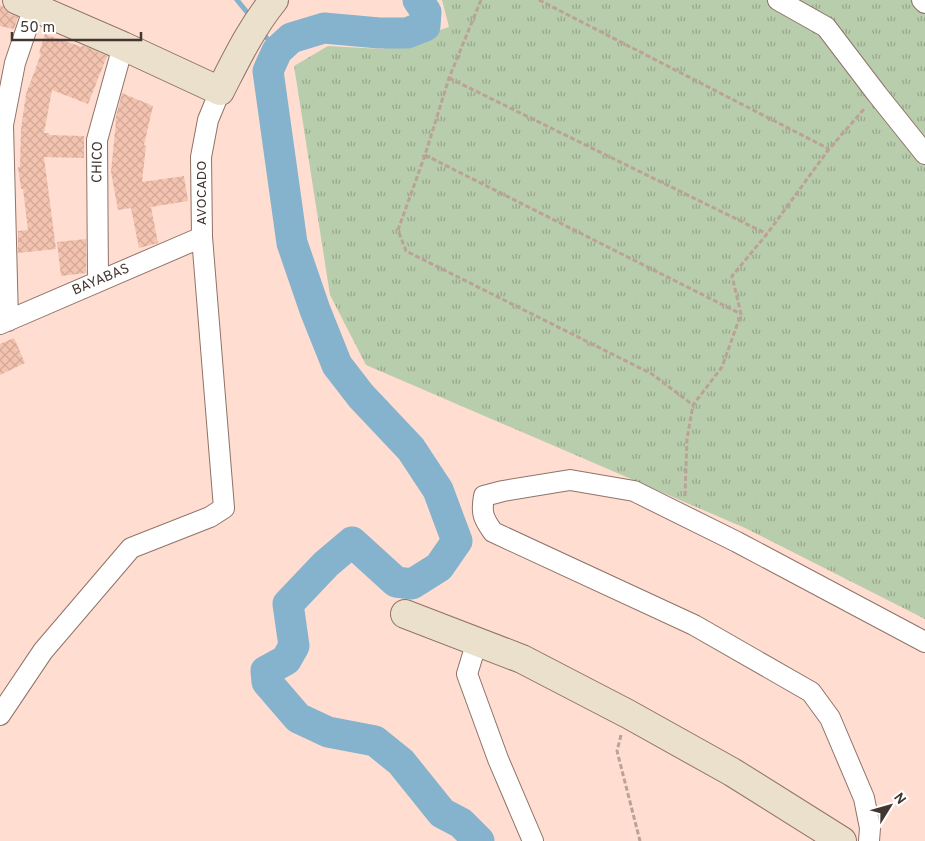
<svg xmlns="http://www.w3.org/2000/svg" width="925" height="841" font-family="Overpass,sans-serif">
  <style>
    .grass { fill: url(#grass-tufts) }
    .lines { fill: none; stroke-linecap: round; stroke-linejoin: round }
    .stream { stroke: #85b2cc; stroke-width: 5 }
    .river { stroke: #85b2cc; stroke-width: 31 }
    .building { fill: url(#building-cross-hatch) }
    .street-casing { stroke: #8f7368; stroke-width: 22 }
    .secondary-casing { stroke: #8f7368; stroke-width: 30 }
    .path { stroke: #bba297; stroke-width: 3; stroke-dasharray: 5 2.5; stroke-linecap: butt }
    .street { stroke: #fff; stroke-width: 20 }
    .secondary { stroke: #ebe0cb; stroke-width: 28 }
    .labels { text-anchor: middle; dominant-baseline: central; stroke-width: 4.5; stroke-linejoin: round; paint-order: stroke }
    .street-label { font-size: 14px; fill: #423631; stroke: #fff }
  </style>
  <defs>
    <pattern id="grass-tufts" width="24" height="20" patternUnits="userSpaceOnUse" patternTransform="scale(1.25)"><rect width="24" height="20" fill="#b8cdab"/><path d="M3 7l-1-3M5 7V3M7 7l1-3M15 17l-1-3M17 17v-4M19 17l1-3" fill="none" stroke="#97a78c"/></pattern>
    <pattern id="building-cross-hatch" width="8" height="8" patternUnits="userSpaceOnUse" patternTransform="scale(1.25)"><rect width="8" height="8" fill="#f3c3b0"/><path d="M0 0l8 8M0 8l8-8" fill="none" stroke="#d2a898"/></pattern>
  </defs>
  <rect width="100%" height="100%" fill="#ffded1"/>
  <!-- grass -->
  <path class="grass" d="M 442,0 L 925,0 L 925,619 L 745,528 L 366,365 L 330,295 L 294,66 L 328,46 L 382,49 L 449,27 Z"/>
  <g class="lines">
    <!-- stream -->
    <path class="stream" d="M 237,0 L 251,17
      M 262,32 L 277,51"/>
    <!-- river -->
    <path class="river" d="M 418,0 L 426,12 L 425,26 L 407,33 L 379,33 L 324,28 L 291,38 L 277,51 L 268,71 L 292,243 L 315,310 L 337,365 L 361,396 L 411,449 L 438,490 L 457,541 L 439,567 L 412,584 L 396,582 L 352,542 L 326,564 L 288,604 L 294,646 L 286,660 L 266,671 L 267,682 L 298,718 L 328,732 L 375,741 L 401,762 L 442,813 L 461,823 L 479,841"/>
  </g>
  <!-- building -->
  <path class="building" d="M 0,5 L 3,6 L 10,14 L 18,17 L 14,29 L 0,26 Z
    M 45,34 L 82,47 L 82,45 L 107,56 L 88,104 L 52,90 L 44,133 L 49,133 L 49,135 L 84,136 L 84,158 L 44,157 L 56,249 L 18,253 L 18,231 L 28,230 L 23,189 L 21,189 L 18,167 L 20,167 L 21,129 L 26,94 L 41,54 L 39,53 Z
    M 122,93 L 153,106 L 144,145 L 146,146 L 142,182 L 184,176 L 188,201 L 151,207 L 158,243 L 139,248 L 131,208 L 118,210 L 111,172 L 116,121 L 115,121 Z
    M 86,239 L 86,273 L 61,276 L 57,242 Z
    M 14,338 L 25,363 L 0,375 L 0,344 Z"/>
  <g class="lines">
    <defs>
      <path id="street" d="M 778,0 L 826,27 L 877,94 L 925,154
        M 922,0 L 925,3
        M 98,281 L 97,140 L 123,46
        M 8,321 L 3,125 L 15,63 L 34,7
        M 0,324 L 202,237
        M 477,641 L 467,674 L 498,759 L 533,841
        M 0,715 L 43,651 L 131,548 L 210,517 L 224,508 L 202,237 L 201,157 L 208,120 L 220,91
        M 869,841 L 870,828 L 864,798 L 830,718 L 811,692 L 694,625 L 493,532 C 483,518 481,513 484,496 L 503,491 L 570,480 L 634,491 L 737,542 L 925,642"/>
      <path id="secondary" d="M 17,0 L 123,46 L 220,91 C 236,60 251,28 274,0
        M 405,614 L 522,659 L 628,714 L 732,772 L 842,841"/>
    </defs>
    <!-- street casing -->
    <use href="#street" class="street-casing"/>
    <!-- secondary casing -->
    <use href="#secondary" class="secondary-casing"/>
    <!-- path -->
    <path class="path" d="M 481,0 L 449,78 L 425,155 L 398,230 L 406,251 L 652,374 L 693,405
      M 539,0 L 829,149
      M 449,78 L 767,234
      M 425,155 L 741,314
      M 685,496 L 687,439 L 693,405 L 722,367 L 741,314 L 732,276 L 767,234 L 829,149 L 865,108
      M 621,735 L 617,751 L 640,841"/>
    <!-- street -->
    <use href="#street" class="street"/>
    <!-- secondary -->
    <use href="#secondary" class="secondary"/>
  </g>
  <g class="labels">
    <!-- street labels -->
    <g class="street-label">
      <text transform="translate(98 162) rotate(-89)">CHICO</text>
      <text transform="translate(202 193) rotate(-90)">AVOCADO</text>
      <text transform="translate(101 280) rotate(-23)">BAYABAS</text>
    </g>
  </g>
  <!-- north arrow -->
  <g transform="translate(890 806) rotate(53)" stroke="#ffffff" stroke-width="4" paint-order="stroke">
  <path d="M0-4L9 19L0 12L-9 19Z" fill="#423631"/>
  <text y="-8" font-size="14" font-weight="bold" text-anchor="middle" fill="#423631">N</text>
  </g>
  <!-- scale -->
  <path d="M12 32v8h129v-8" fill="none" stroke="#423631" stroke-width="2.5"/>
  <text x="20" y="32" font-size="15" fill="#423631" stroke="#ffffff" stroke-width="4" paint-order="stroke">50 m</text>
</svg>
